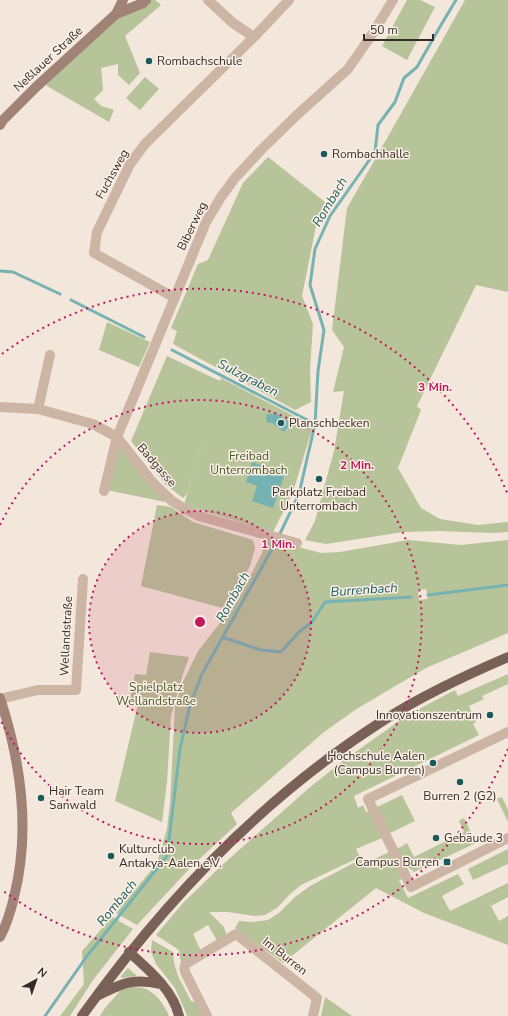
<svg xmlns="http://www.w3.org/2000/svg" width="508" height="1016" font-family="'Nunito Sans',sans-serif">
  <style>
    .green { fill: #b7c399; fill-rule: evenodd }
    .water { fill: #77b2b2 }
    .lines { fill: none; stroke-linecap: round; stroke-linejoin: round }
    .stream { stroke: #77b2b2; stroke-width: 3 }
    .minor { stroke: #ccb5a5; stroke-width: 10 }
    .secondary { stroke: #a08376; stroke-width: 10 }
    .primary { stroke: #7a6157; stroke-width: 10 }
    .ring { fill: none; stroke: #c2185b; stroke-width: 2; stroke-dasharray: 2 4 }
    .poi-dot { fill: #195b5c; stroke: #fbf0e6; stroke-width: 1.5 }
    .labels { text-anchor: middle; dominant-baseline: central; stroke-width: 3; stroke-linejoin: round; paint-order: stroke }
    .street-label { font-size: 12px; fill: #372b27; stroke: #fbf0e6 }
    .poi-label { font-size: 12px; fill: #372b27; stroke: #fbf0e6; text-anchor: start }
    .park-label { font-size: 12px; fill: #495729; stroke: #fbf0e6 }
    .water-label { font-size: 13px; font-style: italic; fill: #195b5c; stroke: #fbf0e6 }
    .centre { fill: #c2185b; stroke: #fbf0e6; stroke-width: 2 }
    .ring-label { font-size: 12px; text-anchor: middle; font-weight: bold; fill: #c2185b; stroke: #fbf0e6; stroke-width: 3; stroke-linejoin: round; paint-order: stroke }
  </style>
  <rect width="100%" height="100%" fill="#f3e6da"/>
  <!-- green -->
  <path class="green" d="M 148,0 L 155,0 L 161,5 L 125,36 L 140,73 L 129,85 L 118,75 L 118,64 L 101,68 L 103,90 L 94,99 L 101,106 L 114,110 L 109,122 L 47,86 L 47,81 L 120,15 Z
    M 407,0 L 420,0 L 435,7 L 407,60 L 382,46 Z
    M 465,0 L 508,0 L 508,292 L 476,285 L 417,406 L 421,410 L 398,468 L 421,508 L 440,519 L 478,525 L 508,522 L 508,532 L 493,533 L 439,531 L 403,532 L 326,544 L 305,540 L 315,521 L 334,451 L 344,391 L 333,392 L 344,347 L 332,330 L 347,208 L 381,149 Z
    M 145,77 L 159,89 L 140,110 L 126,98 Z
    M 268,157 L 325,202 L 317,221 L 302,296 L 313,324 L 310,369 L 311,402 L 295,410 L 173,344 L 177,331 L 171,328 L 198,264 L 208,260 L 243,183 Z
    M 107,322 L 150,342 L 139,367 L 99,350 Z
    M 167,356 L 220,381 L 221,378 L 313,426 L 293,492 L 273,532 L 184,505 L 206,429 L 187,494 L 183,498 L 166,485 L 131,441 Z
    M 119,444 L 167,500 L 165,502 L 107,490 Z
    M 157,505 L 171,507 L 193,522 L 253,540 L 255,549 L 250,566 L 226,609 L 141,586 Z
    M 270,539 L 282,545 L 283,543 L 321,553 L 340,552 L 408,540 L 461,545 L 508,540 L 508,633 L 426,668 L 358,708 L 324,732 L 231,813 L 237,824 L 191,867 L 137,925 L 116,913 L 157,863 L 167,829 L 170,803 L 175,706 L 183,682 L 198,651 L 238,600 L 262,553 L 264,541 ZM 426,589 L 428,599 L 419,600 L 418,590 Z
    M 150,652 L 189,657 L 181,680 L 171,716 L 167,782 L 162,822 L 115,801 L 138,704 L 130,699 L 135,674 L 146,675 Z
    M 508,674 L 508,684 L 482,696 L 484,699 L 469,706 L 476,722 L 473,724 L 479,735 L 354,796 L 358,808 L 363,805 L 366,812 L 369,811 L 382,838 L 356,849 L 360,857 L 301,885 L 289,895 L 277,908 L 265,915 L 254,916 L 228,912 L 209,912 L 224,927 L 227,937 L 218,942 L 208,925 L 193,934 L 201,951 L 181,963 L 179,950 L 156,935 L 183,903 L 220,867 L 309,788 L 343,761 L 406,716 L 455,690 L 458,696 Z
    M 402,795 L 415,821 L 390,833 L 377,807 Z
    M 502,797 L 508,810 L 508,822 L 497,799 Z
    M 464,818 L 476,843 L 414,872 L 404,864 L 397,849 L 407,843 L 414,857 L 464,832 L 459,821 Z
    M 508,849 L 508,864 L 473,880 L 468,869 Z
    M 389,852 L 402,879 L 399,880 L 408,898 L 458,874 L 464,884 L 442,896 L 450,911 L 508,883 L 508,897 L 491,906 L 499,921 L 508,916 L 508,945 L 424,913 L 376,888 L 283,963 L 235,928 L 239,921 L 252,922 L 268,920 L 279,913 L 295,897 L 310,886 L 361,859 L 364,864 Z
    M 112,917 L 133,929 L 93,980 L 70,1016 L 60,1016 L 84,984 L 82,951 Z
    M 152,940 L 173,952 L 174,963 L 178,976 L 191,1001 L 200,1004 L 207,1016 L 187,1016 L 186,1013 L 175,988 L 156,964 L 151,952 Z
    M 128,968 L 136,975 L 136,976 L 121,978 L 121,976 Z
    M 130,987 C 134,987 139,987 143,988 C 156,992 164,1004 169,1016 L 100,1016 L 105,1008 L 121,990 Z
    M 325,997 L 352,1016 L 321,1016 Z"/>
  <!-- water -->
  <path class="water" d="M 276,413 L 291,424 L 284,432 L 272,423 L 267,423 L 266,415 Z
    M 252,462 L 285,473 L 273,508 L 252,501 L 257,486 L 246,482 Z"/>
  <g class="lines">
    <!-- stream -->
    <path class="stream" d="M 0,271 L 13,272 L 60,294
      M 71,300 L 144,337
      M 172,350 L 315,424
      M 428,595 L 508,585
      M 222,637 L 261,650 L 281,652 L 299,632 L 312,622 L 325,602 L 411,597
      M 45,1016 L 87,956 L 167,856 L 180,749 L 190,705 L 202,674 L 276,542 L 299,494 L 315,424 L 318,371 L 324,330 L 310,285 L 315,249 L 330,216 L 356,179 L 375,152 L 378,125 L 395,102 L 404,78 L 417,67 L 441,25 L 456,0"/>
    <!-- minor -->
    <path class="minor" d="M 208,0 L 233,23 L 254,37
      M 175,298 L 94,253 L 97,232 L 130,164 L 145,144 L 254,37 L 289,0
      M 0,407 L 38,409 L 93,424 L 117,437 L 140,466 L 153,483 L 172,501 L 185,509 L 199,516 L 260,533 L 297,543
      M 38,409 L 50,355
      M 104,491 L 117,437 L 206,222 L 221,197 L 235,178 L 261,150 L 298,114 L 348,69 L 373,33 L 393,0
      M 0,699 L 38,690 L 76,690 L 83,579
      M 508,732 L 368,799 L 411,887 L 508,838
      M 207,1016 L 185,972 C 184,967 184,965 189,962 L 236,934 L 317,998 L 313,1016"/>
    <!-- secondary -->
    <path class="secondary" d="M 116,14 L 143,3 L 146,0
      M 0,125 L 3,120 L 36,87 L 116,14 L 123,0
      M 0,698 C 21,762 31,830 14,897 C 11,910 7,924 0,937"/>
    <!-- primary -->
    <path class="primary" d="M 129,952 C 149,970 173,990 179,1016
      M 97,996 C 123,983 132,978 161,984
      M 82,1016 C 164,901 265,796 384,720 C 423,695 466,675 508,657"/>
  </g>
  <!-- distance rings -->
  <circle cx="200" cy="622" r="111" fill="#c2185b" fill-opacity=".12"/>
  <g class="ring">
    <circle cx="200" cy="622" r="111"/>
    <path d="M0 525A222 222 0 1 1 0 719"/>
    <path d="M508 749A333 333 0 0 1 2 890M2 354A333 333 0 0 1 508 495"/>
  </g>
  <!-- markers -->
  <g class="poi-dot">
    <circle cx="149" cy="61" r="4"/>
    <circle cx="324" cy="154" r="4"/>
    <circle cx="281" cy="423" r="4"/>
    <circle cx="319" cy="479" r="4"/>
    <circle cx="490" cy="715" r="4"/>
    <circle cx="433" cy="763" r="4"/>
    <circle cx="460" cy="782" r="4"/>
    <circle cx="41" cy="798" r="4"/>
    <circle cx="436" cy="838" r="4"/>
    <circle cx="111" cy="856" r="4"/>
    <rect x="443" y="858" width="8" height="8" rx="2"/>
  </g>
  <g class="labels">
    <!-- street labels -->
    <g class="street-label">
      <text transform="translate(48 59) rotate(-43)">Neßlauer Straße</text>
      <text transform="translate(112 174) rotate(-61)">Fuchsweg</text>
      <text transform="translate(192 226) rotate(-64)">Biberweg</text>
      <text transform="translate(157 465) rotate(49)">Badgasse</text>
      <text transform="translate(66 636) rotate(-87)">Wellandstraße</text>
      <text transform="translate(285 956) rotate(38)">Im Burren</text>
    </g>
    <!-- poi labels -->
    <g class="poi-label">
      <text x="157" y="61">Rombachschule</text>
      <text x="332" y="154">Rombachhalle</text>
      <text x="289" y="423">Planschbecken</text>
      <text x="319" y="492" text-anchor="middle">Parkplatz Freibad<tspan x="319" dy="14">Unterrombach</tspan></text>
      <text x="482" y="715" text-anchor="end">Innovationszentrum</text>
      <text x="425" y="756" text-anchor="end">Hochschule Aalen<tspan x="425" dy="14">(Campus Burren)</tspan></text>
      <text x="49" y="791">Hair Team<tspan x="49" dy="14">Sanwald</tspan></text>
      <text x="460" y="796" text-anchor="middle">Burren 2 (G2)</text>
      <text x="444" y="838">Gebäude 3</text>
      <text x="119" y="849">Kulturclub<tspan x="119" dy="14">Antakya-Aalen e.V.</tspan></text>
      <text x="439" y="862" text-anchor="end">Campus Burren</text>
    </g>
    <!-- park labels -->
    <g class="park-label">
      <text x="249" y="456">Freibad<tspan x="249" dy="14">Unterrombach</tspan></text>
      <text x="156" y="687">Spielplatz<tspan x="156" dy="14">Wellandstraße</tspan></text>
    </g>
    <!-- water labels -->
    <g class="water-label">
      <text transform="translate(330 202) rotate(-59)">Rombach</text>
      <text transform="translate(248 378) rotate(27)">Sulzgraben</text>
      <text transform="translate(364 590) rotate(-4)">Burrenbach</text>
      <text transform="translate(233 597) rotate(-61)">Rombach</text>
      <text transform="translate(117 903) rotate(-51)">Rombach</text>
    </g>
  </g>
  <circle cx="200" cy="622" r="6" class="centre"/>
  <g class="ring-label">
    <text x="435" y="391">3 Min.</text>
    <text x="357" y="469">2 Min.</text>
    <text x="278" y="548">1 Min.</text>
  </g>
  <!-- north arrow -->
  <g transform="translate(36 980) rotate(40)" stroke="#fbf0e6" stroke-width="3" paint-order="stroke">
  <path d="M0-3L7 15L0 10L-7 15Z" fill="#372b27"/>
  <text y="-6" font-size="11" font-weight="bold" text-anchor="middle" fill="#372b27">N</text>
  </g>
  <!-- scale -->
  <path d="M364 34v6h69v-6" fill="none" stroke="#372b27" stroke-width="2"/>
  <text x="370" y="34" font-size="12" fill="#372b27" stroke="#fbf0e6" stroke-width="3" paint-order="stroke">50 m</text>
</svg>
